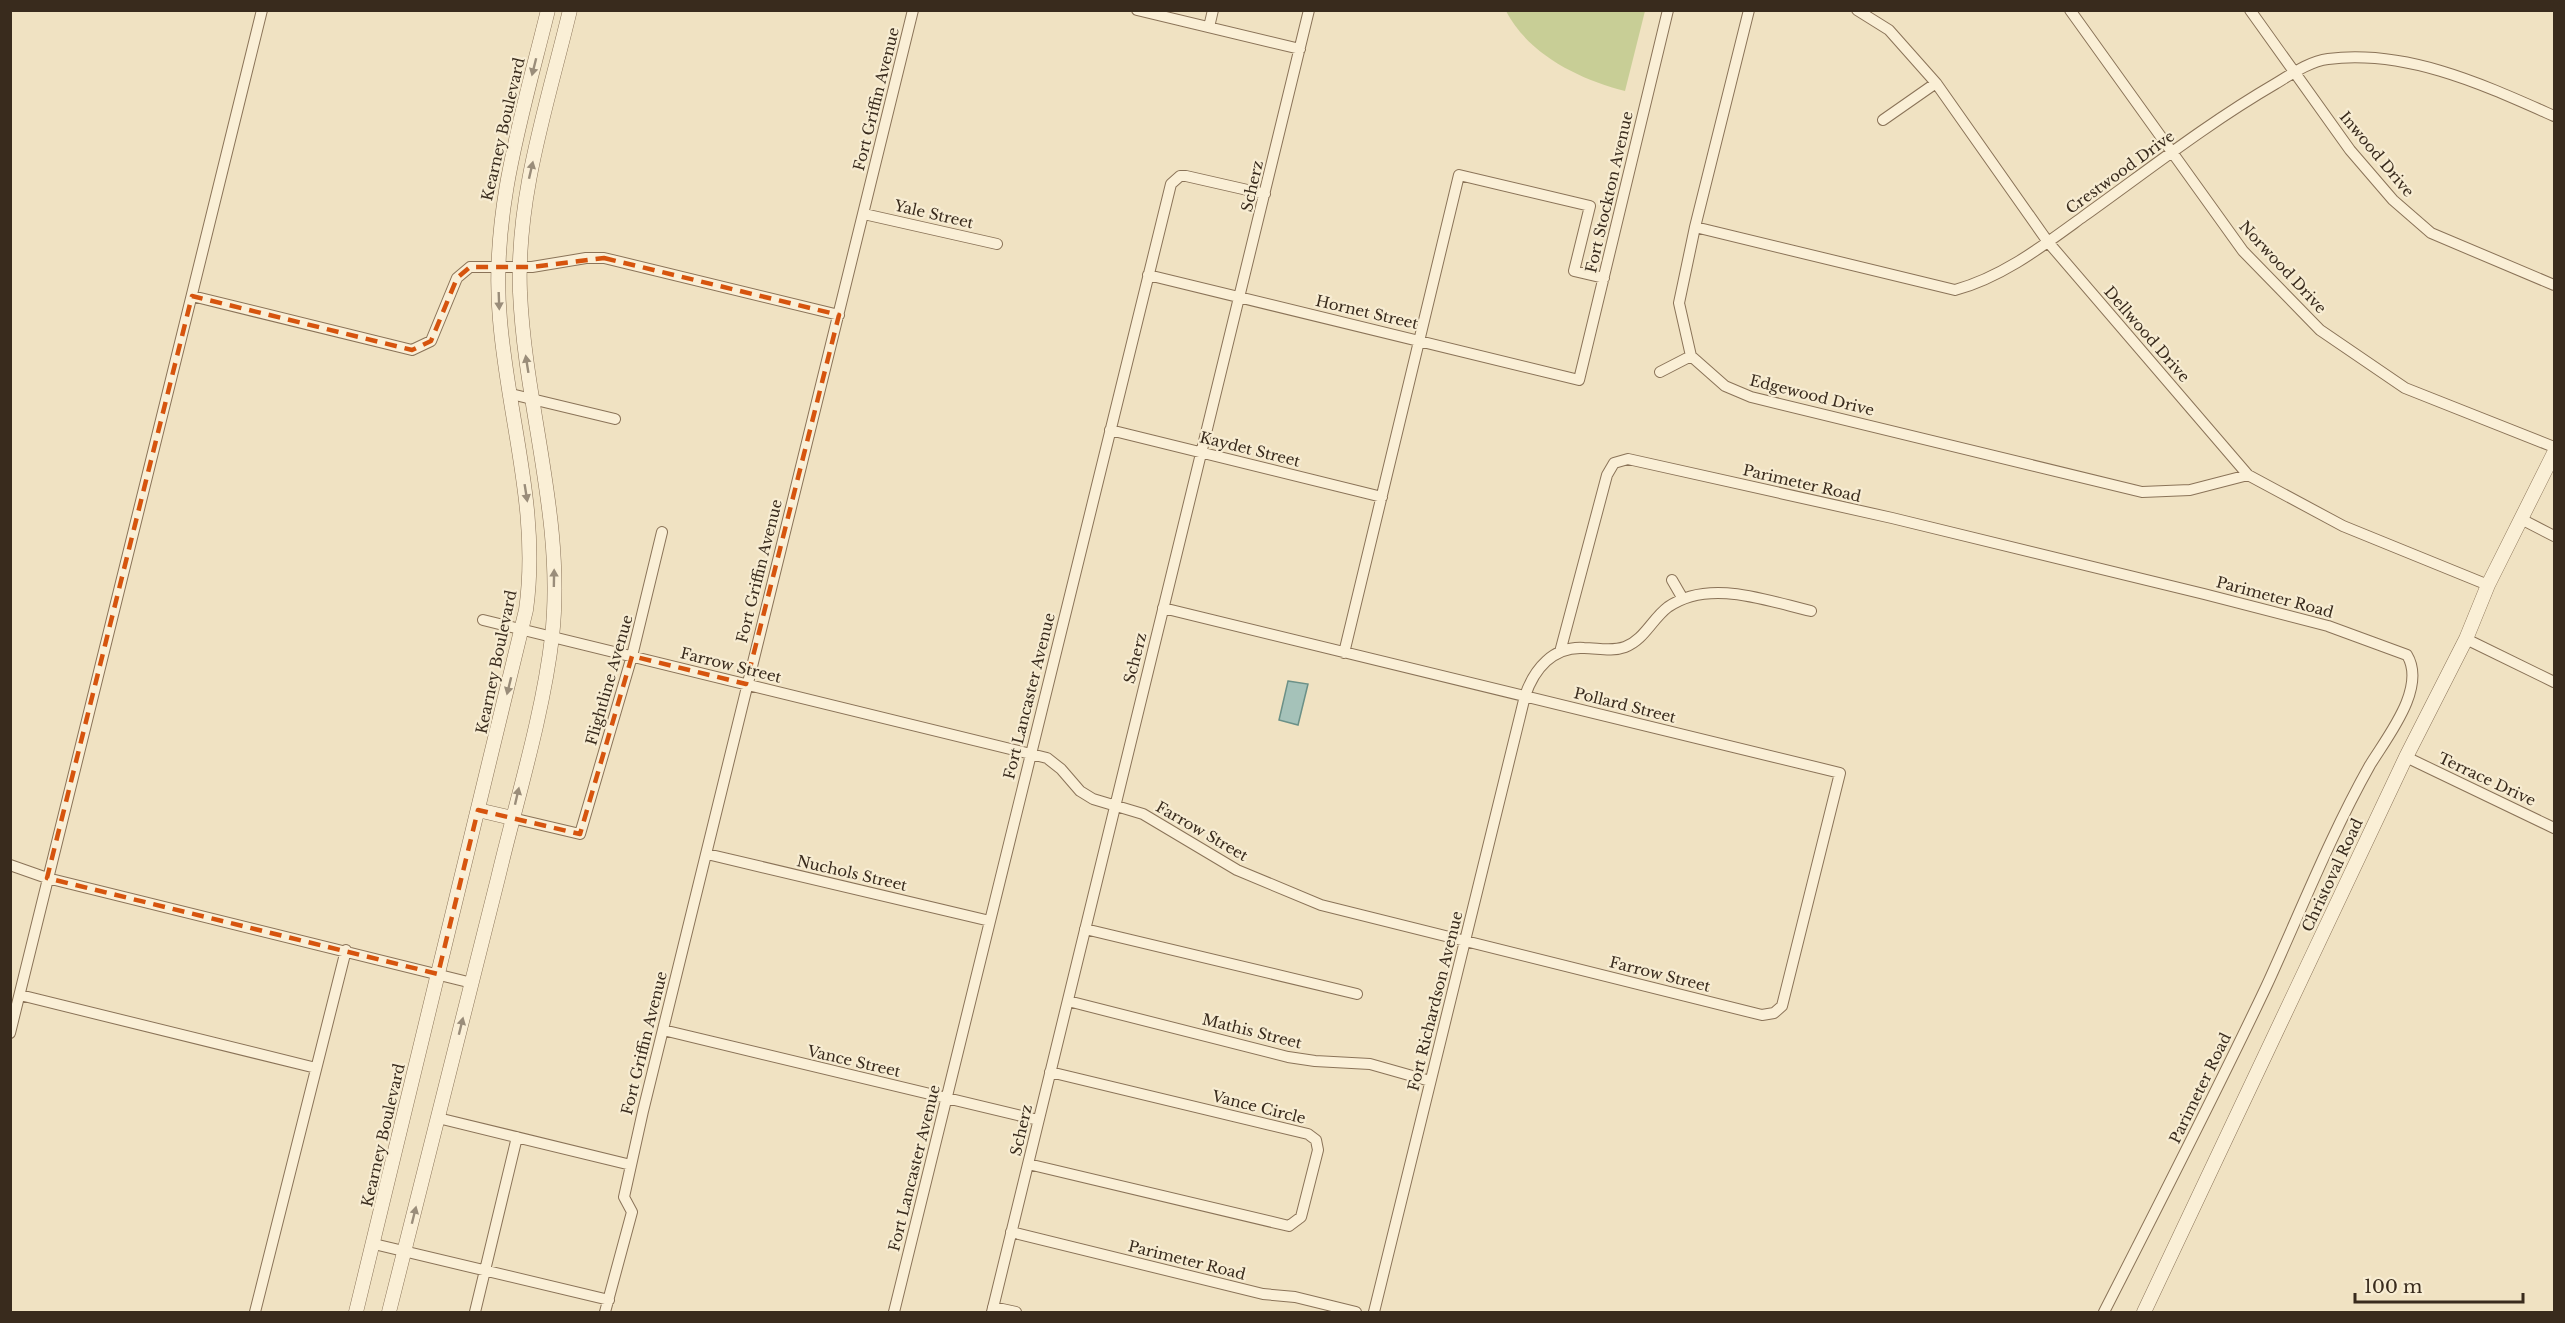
<svg xmlns="http://www.w3.org/2000/svg" width="2565" height="1323" font-family="'Libre Baskerville',serif">
  <style>
    .green { fill: #c8ce96 }
    .water { fill: #a5c2b9; stroke: #6b9087; stroke-width: 1.5 }
    .lines { fill: none; stroke-linecap: round; stroke-linejoin: round }
    .minor-casing { stroke: #8a7358; stroke-width: 12 }
    .tertiary-casing { stroke: #8a7358; stroke-width: 15 }
    .minor { stroke: #faefd6; stroke-width: 10 }
    .tertiary { stroke: #faefd6; stroke-width: 14 }
    .oneway { fill: #9a8d7a }
    .marked { fill: none; stroke: #d6540e; stroke-width: 4.5; stroke-dasharray: 12 8; stroke-linejoin: round }
    .labels { text-anchor: middle; dominant-baseline: central; stroke-width: 4.5; stroke-linejoin: round; paint-order: stroke }
    .street-label { font-size: 15px; fill: #392b1d; stroke: #f7ecd2 }
  </style>
  <rect width="100%" height="100%" fill="#f0e2c2"/>
  <!-- green -->
  <path class="green" d="M 1506,11 L 1645,11 L 1625,91 C 1579,79 1529,55 1506,11 Z"/>
  <!-- water -->
  <path class="water" d="M 1288,681 L 1308,684 L 1298,725 L 1279,720 Z"/>
  <g class="lines">
    <defs>
      <path id="minor" d="M 1137,10 L 1300,49
        M 1749,10 L 1695,227 L 1679,303 L 1691,356 L 1725,386 L 1751,397 L 2142,492 L 2190,490 L 2248,475
        M 1857,10 L 1889,30 L 1936,83 L 2048,242 L 2248,475 L 2343,526 L 2488,585
        M 2070,10 L 2243,251 L 2320,330 L 2405,388 L 2554,447
        M 2250,10 L 2350,150 L 2393,200 L 2431,233 L 2554,285
        M 1209,27 L 1213,10
        M 1883,120 L 1936,83
        M 864,214 L 997,244
        M 1695,227 L 1955,290 C 2003,277 2044,245 2084,216 C 2147,171 2208,123 2275,84 C 2290,75 2310,61 2328,59 C 2407,49 2484,85 2554,116
        M 1148,275 L 1579,380 L 1668,10
        M 192,296 L 412,350 L 431,341 L 457,278 L 470,267 L 532,267 L 586,258 L 604,258 L 839,315
        M 1660,372 L 1691,356
        M 511,394 L 615,419
        M 1110,430 L 1382,497
        M 2521,519 L 2554,536
        M 1672,580 L 1683,599
        M 483,620 L 1047,758 L 1061,769 L 1080,791 L 1093,799 L 1143,814 L 1237,870 L 1321,905 L 1762,1015 L 1774,1013 L 1782,1006 L 1840,773 L 1163,608
        M 2466,639 L 2554,682
        M 1560,652 L 1607,475 L 1614,463 L 1628,459 L 1892,518 L 2204,594 L 2328,626 L 2407,655 C 2427,688 2387,737 2370,765 C 2330,836 2300,913 2266,987 C 2214,1097 2159,1204 2104,1312
        M 1344,653 L 1459,175 L 1590,206 L 1574,271 L 1604,278
        M 2406,757 L 2554,828
        M 512,818 L 580,834 L 632,656 L 662,532
        M 707,854 L 990,921
        M 10,865 L 47,878 L 472,983
        M 1085,929 L 1357,994
        M 20,995 L 316,1068
        M 1068,1001 L 1288,1057 L 1315,1061 L 1370,1064 L 1430,1081
        M 663,1030 L 1038,1120
        M 10,1033 L 262,10
        M 438,1118 L 631,1165
        M 1028,1164 L 1289,1226 L 1301,1217 L 1318,1150 L 1316,1140 L 1308,1134 L 1050,1072
        M 1011,1232 L 1263,1294 L 1295,1297 L 1356,1312
        M 374,1244 L 609,1300
        M 993,1307 L 1016,1312
        M 255,1312 L 346,950
        M 475,1312 L 517,1137
        M 605,1312 L 632,1212 L 624,1197 L 643,1111 L 913,10
        M 894,1312 L 1171,184 L 1180,176 L 1186,176 L 1265,194
        M 992,1312 L 1309,10
        M 1374,1312 L 1525,696 C 1534,669 1553,646 1584,648 C 1598,648 1611,652 1625,647 C 1644,640 1652,619 1668,607 C 1709,578 1768,601 1811,611"/>
      <path id="tertiary" d="M 478,810 L 512,818
        M 356,1312 L 526,610 C 540,511 508,418 500,320 C 490,214 523,112 548,10
        M 389,1312 C 426,1168 462,1023 498,878 C 516,802 543,715 552,637 C 565,520 525,408 520,292 C 516,196 548,102 570,10
        M 2144,1312 L 2406,757 L 2466,639 L 2488,585 L 2554,453"/>
    </defs>
    <!-- minor casing -->
    <use href="#minor" class="minor-casing"/>
    <!-- tertiary casing -->
    <use href="#tertiary" class="tertiary-casing"/>
    <!-- minor -->
    <use href="#minor" class="minor"/>
    <!-- tertiary -->
    <use href="#tertiary" class="tertiary"/>
  </g>
  <!-- one-way arrows -->
  <defs><path id="oneway-solid" d="M-6-.8H1V-3.2L6.5 0L1 3.2V.8H-6Z" transform="scale(1.5)"/></defs>
  <g class="oneway">
    <use href="#oneway-solid" transform="translate(534 67) rotate(104)"/>
    <use href="#oneway-solid" transform="translate(531 170) rotate(-77)"/>
    <use href="#oneway-solid" transform="translate(499 301) rotate(88)"/>
    <use href="#oneway-solid" transform="translate(527 364) rotate(-99)"/>
    <use href="#oneway-solid" transform="translate(526 493) rotate(81)"/>
    <use href="#oneway-solid" transform="translate(554 578) rotate(-89)"/>
    <use href="#oneway-solid" transform="translate(509 686) rotate(104)"/>
    <use href="#oneway-solid" transform="translate(517 796) rotate(-77)"/>
    <use href="#oneway-solid" transform="translate(461 1026) rotate(-76)"/>
    <use href="#oneway-solid" transform="translate(414 1215) rotate(-76)"/>
  </g>
  <!-- marked area -->
  <path class="marked" d="M 604,258 L 839,315 L 746,684 L 632,656 L 580,834 L 478,810 L 438,974 L 47,878 L 192,296 L 412,350 L 431,341 L 457,278 L 470,267 L 532,267 Z"/>
  <g class="labels">
    <!-- street labels -->
    <g class="street-label">
      <text transform="translate(876 99) rotate(-76)">Fort Griffin Avenue</text>
      <text transform="translate(503 129) rotate(-77)">Kearney Boulevard</text>
      <text transform="translate(2377 154) rotate(50)">Inwood Drive</text>
      <text transform="translate(2120 172) rotate(-36)">Crestwood Drive</text>
      <text transform="translate(1252 186) rotate(-77)">Scherz</text>
      <text transform="translate(1609 192) rotate(-77)">Fort Stockton Avenue</text>
      <text transform="translate(934 214) rotate(13)">Yale Street</text>
      <text transform="translate(2283 267) rotate(47)">Norwood Drive</text>
      <text transform="translate(1367 312) rotate(13)">Hornet Street</text>
      <text transform="translate(2147 334) rotate(49)">Dellwood Drive</text>
      <text transform="translate(1812 395) rotate(14)">Edgewood Drive</text>
      <text transform="translate(1250 449) rotate(14)">Kaydet Street</text>
      <text transform="translate(1802 483) rotate(13)">Parimeter Road</text>
      <text transform="translate(759 571) rotate(-76)">Fort Griffin Avenue</text>
      <text transform="translate(2275 597) rotate(15)">Parimeter Road</text>
      <text transform="translate(1135 658) rotate(-76)">Scherz</text>
      <text transform="translate(496 662) rotate(-78)">Kearney Boulevard</text>
      <text transform="translate(731 665) rotate(14)">Farrow Street</text>
      <text transform="translate(609 680) rotate(-74)">Flightline Avenue</text>
      <text transform="translate(1029 696) rotate(-76)">Fort Lancaster Avenue</text>
      <text transform="translate(1625 705) rotate(14)">Pollard Street</text>
      <text transform="translate(2487 779) rotate(25)">Terrace Drive</text>
      <text transform="translate(1202 831) rotate(30)">Farrow Street</text>
      <text transform="translate(852 873) rotate(13)">Nuchols Street</text>
      <text transform="translate(2332 875) rotate(-65)">Christoval Road</text>
      <text transform="translate(1660 974) rotate(14)">Farrow Street</text>
      <text transform="translate(1435 1001) rotate(-76)">Fort Richardson Avenue</text>
      <text transform="translate(1252 1031) rotate(14)">Mathis Street</text>
      <text transform="translate(644 1043) rotate(-76)">Fort Griffin Avenue</text>
      <text transform="translate(854 1061) rotate(13)">Vance Street</text>
      <text transform="translate(2200 1088) rotate(-64)">Parimeter Road</text>
      <text transform="translate(1259 1107) rotate(14)">Vance Circle</text>
      <text transform="translate(1021 1130) rotate(-77)">Scherz</text>
      <text transform="translate(383 1135) rotate(-77)">Kearney Boulevard</text>
      <text transform="translate(914 1168) rotate(-76)">Fort Lancaster Avenue</text>
      <text transform="translate(1187 1260) rotate(14)">Parimeter Road</text>
    </g>
  </g>
  <!-- border -->
  <rect width="2565" height="1323" fill="none" stroke="#392b1d" stroke-width="24"/>
  <!-- scale -->
  <path d="M2355 1293v9h168v-9" fill="none" stroke="#392b1d" stroke-width="3"/>
  <text x="2364" y="1293" font-size="18" fill="#392b1d" stroke="#f7ecd2" stroke-width="4.5" paint-order="stroke">100 m</text>
</svg>
